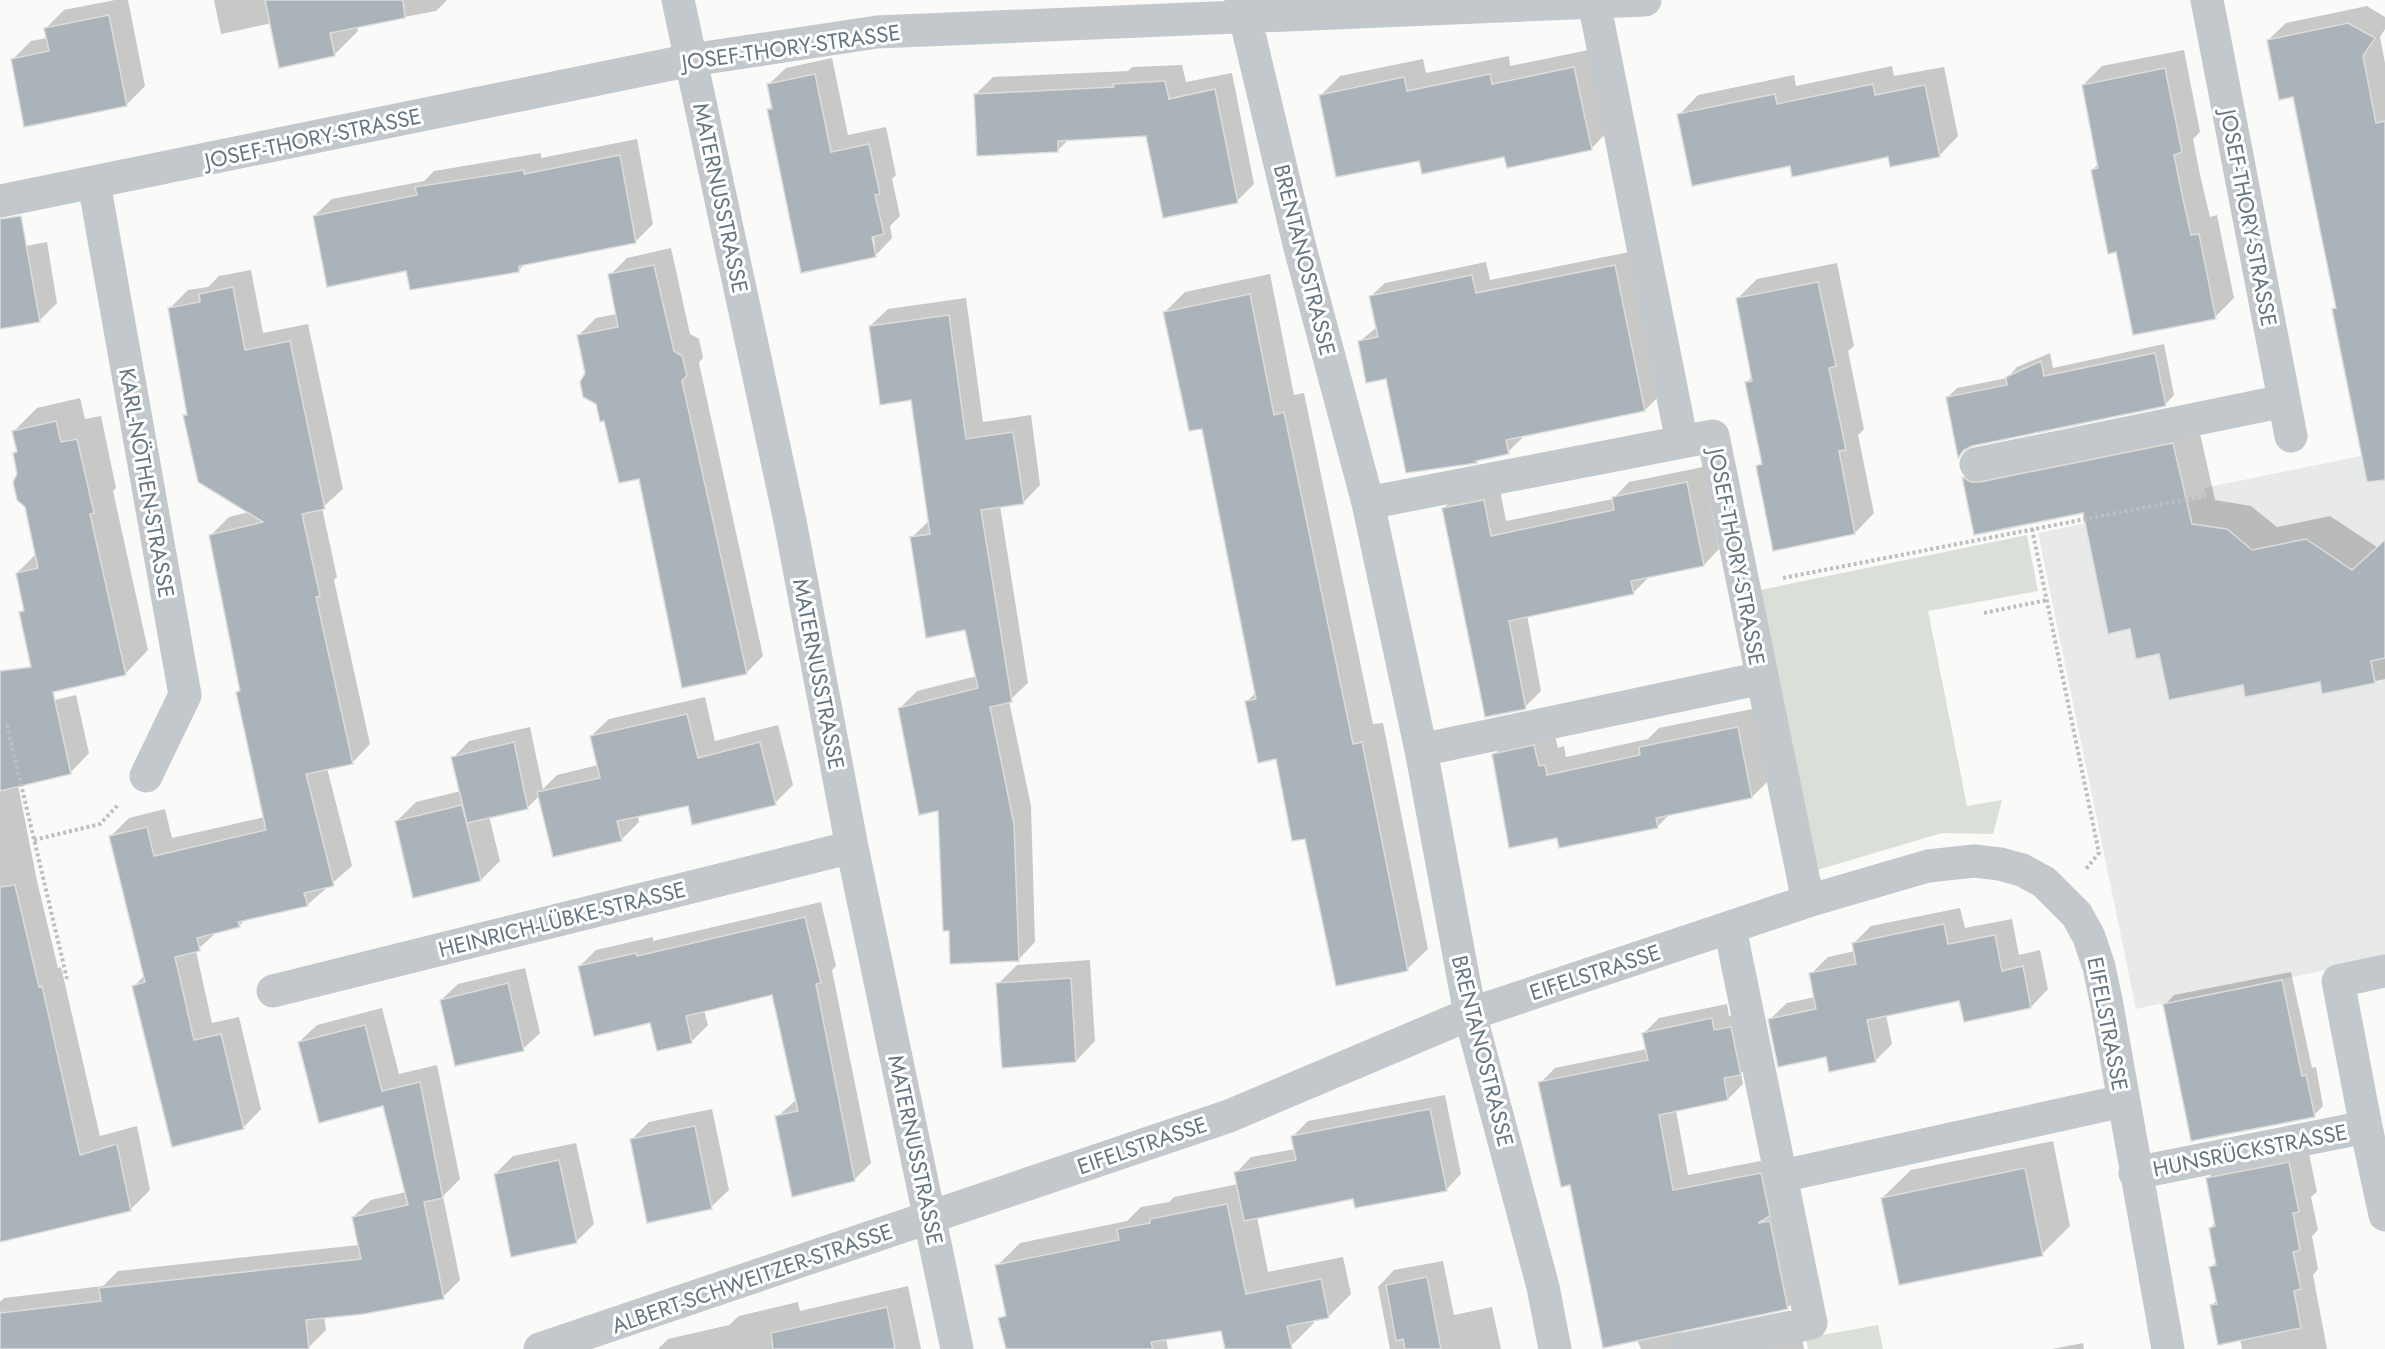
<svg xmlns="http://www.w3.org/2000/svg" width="2385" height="1349" font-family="Jost,sans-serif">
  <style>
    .built { fill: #e8e9e9 }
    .green { fill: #dadfd7 }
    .shadow { fill: #0003; fill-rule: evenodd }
    .building { fill: #aab3b9; stroke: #dcdcda; stroke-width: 1.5 }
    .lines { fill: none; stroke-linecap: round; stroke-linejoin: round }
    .path { stroke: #bbbfc2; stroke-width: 4; stroke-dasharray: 3 3; stroke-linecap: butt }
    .minor { stroke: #c3c8cc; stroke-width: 33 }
    .labels { text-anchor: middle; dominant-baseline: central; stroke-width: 6; stroke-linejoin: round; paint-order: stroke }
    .street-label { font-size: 22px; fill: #657683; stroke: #fff }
  </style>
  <rect width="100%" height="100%" fill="#fafaf8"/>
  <!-- built -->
  <path class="built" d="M 2385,451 L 2385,958 L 2136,1009 L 2038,533 L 2206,498 L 2204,488 Z"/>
  <!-- green -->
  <path class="green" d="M 2027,535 L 2038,591 L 1928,611 L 1967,806 L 2002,800 L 1993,834 L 1942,833 L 1817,870 L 1760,590 Z
    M 1878,1325 L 1883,1349 L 1808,1349 L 1806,1338 Z"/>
  <!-- shadow -->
  <path class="shadow" d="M 115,0 L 128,0 L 145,86 L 127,104 L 25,125 L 12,60 L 31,41 L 47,38 L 45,29 L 64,10 Z
    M 214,0 L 447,0 L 436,11 L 357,26 L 358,31 L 334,55 L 272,23 L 221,34 Z
    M 2367,6 L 2385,17 L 2385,29 L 2380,37 L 2385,63 L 2385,421 L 2334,310 L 2337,306 L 2295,96 L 2268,40 L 2286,23 Z
    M 1593,49 L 1610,129 L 1591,149 L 1420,159 L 1321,95 L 1340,76 L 1423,59 L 1426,73 L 1509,56 L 1510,66 Z
    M 2184,50 L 2200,132 L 2193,139 L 2200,175 L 2210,217 L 2217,215 L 2234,298 L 2215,317 L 2117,250 L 2092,170 L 2099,163 L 2083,85 L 2102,66 Z
    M 832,58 L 848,135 L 886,127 L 896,175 L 892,179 L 900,216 L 890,226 L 892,238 L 875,256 L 768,110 L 773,106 L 768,85 L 786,68 ZM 872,229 L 875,245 L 872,245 Z
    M 1182,65 L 1186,82 L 1232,73 L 1254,184 L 1237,201 L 1147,134 L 1069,139 L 1057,151 L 976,94 L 993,77 L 1128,71 L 1132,67 Z
    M 1892,66 L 1894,76 L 1944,67 L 1958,136 L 1939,156 L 1889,155 L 1791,165 L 1679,115 L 1698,95 L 1794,75 L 1796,86 Z
    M 637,139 L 653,224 L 636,241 L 526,263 L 519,270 L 407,269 L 314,216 L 332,199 L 424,181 L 434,171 L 541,153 L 541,158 Z
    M 47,242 L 57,303 L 39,321 L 0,328 L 0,251 Z
    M 671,248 L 690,334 L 699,339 L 703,357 L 699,363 L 763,656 L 746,673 L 641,477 L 605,419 L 587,374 L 579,335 L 596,318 L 617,314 L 610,275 L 627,258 Z
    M 1629,252 L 1659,396 L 1645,410 L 1522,435 L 1522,438 L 1508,452 L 1437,469 L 1387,377 L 1359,342 L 1377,327 L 1371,296 L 1385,283 L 1486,262 L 1490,280 Z
    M 1837,263 L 1854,346 L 1848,351 L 1864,429 L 1858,435 L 1874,513 L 1855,533 L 1757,467 L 1763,461 L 1747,382 L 1753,376 L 1737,299 L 1757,279 Z
    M 251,270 L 263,333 L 308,324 L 343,489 L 322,508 L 337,577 L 334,580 L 370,744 L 352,763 L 327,768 L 352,866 L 307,905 L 247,918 L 239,926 L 218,931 L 196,951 L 212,1023 L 239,1017 L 261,1109 L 243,1128 L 134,986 L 145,975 L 111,836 L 129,818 L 165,809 L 172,838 L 265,817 L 238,692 L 241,689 L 211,535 L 229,517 L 249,512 L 185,416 L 188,413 L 169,309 L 188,290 L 208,287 L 219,276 Z
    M 1270,274 L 1294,395 L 1304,393 L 1373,724 L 1383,723 L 1428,949 L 1407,969 L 1307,837 L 1278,757 L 1247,701 L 1257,692 L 1203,427 L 1165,312 L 1185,292 Z
    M 966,298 L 983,422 L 1031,415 L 1040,485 L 1023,503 L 1000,506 L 1028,683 L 1009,701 L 1031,806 L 1035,942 L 1018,960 L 950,929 L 939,809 L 899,709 L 917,691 L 977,676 L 966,628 L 911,538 L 929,521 L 912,399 L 870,326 L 888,309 Z
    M 2164,344 L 2174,395 L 2165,405 L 1947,398 L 1957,388 L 2007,378 L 2017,367 L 2050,353 L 2053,368 Z
    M 80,398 L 85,419 L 101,416 L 116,488 L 113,491 L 148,650 L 125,674 L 21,612 L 25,608 L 17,573 L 36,554 L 14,453 L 18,450 L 14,431 L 37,408 Z
    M 2197,420 L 2215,500 L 2251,506 L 2277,527 L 2330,516 L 2377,547 L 2385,540 L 2385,679 L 2323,692 L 2321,680 L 2244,683 L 2160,652 L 2131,627 L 2084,511 L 1975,533 L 1964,477 L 1987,454 Z
    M 1703,467 L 1719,549 L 1704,565 L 1649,577 L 1633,593 L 1527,615 L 1541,691 L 1525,707 L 1444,508 L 1460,492 L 1499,485 L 1506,521 L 1613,499 L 1629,482 Z
    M 76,695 L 89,753 L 70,773 L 18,785 L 37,881 L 58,968 L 61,967 L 100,1136 L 137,1126 L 150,1190 L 130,1210 L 0,1234 L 0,713 Z
    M 705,697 L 715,741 L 778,725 L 793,785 L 775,803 L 689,804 L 638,815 L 639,822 L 621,840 L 540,795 L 527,808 L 489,816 L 500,861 L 481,880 L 414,896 L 396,822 L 416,802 L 461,791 L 453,758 L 469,741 L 530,727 L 543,789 L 557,775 L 598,765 L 591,736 L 609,719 Z
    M 1757,708 L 1771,778 L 1752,797 L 1670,814 L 1657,827 L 1558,836 L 1494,755 L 1513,735 L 1553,727 L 1558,748 L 1564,746 L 1566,757 L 1648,739 L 1659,728 Z
    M 821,902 L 836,966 L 832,970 L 871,1163 L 855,1179 L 777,1117 L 797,1099 L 773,993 L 704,1010 L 708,1025 L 692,1041 L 651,1021 L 579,967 L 596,950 L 653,937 L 653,941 Z
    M 1960,908 L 1965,928 L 2012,919 L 2019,955 L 2040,950 L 2048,989 L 2031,1007 L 1960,1000 L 1886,1015 L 1892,1044 L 1875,1061 L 1828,1055 L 1769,1020 L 1787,1003 L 1815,997 L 1811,974 L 1828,957 L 1855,951 L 1854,943 L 1871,926 Z
    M 1090,960 L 1095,1041 L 1076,1061 L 998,984 L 1017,965 Z
    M 525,968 L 540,1033 L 523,1049 L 441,1000 L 458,984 Z
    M 2291,972 L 2312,1068 L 2316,1067 L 2323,1106 L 2314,1115 L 2165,1005 L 2174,995 Z
    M 1727,1004 L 1729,1016 L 1746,1012 L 1756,1058 L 1741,1073 L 1743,1084 L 1728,1099 L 1676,1110 L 1688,1175 L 1776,1158 L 1803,1292 L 1788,1307 L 1682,1329 L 1682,1337 L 1691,1349 L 1641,1349 L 1571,1184 L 1540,1083 L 1555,1068 L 1647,1049 L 1644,1033 L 1659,1018 Z
    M 382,1008 L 399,1074 L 437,1065 L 460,1179 L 443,1196 L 460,1280 L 443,1297 L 324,1316 L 326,1330 L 308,1348 L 0,1349 L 0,1302 L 4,1298 L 103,1286 L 118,1271 L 359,1245 L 353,1217 L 371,1200 L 406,1192 L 384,1104 L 299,1042 L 317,1025 Z
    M 1445,1095 L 1461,1174 L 1446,1190 L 1354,1197 L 1257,1217 L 1268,1272 L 1343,1257 L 1351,1294 L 1328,1317 L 1313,1320 L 1314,1323 L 1291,1346 L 1273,1349 L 1227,1349 L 1223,1330 L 1166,1338 L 1168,1349 L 1015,1349 L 997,1266 L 1020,1243 L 1127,1221 L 1141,1207 L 1169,1202 L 1174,1197 L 1238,1184 L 1236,1173 L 1251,1157 L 1296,1149 L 1293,1136 L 1308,1121 Z
    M 712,1109 L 729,1190 L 711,1207 L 631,1140 L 649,1122 Z
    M 2053,1141 L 2070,1226 L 2042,1254 L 1882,1198 L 1911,1170 Z
    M 576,1143 L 594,1224 L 576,1242 L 495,1174 L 513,1156 Z
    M 2307,1144 L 2317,1192 L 2311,1197 L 2318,1230 L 2312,1236 L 2318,1269 L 2313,1275 L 2327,1349 L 2242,1349 L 2240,1339 L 2212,1305 L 2217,1300 L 2211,1267 L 2217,1261 L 2210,1228 L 2216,1222 L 2207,1179 L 2226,1160 Z
    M 1443,1261 L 1454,1315 L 1492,1307 L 1501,1349 L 1390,1349 L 1378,1287 L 1394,1270 Z
    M 908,1286 L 921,1349 L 658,1349 L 668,1339 L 729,1325 L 739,1316 L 798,1302 L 800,1311 Z
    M 1801,1333 L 1804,1349 L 1722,1349 Z
    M 2083,1343 L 2084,1349 L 2052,1349 Z"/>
  <!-- building -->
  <path class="building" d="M 265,0 L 403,0 L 405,18 L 330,33 L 335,56 L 279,68 Z
    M 109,15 L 127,106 L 24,127 L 11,59 L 49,51 L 44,28 Z
    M 2348,23 L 2375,38 L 2363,56 L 2376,123 L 2385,121 L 2385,480 L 2367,482 L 2332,309 L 2336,308 L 2293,97 L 2279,100 L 2267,40 Z
    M 1574,67 L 1592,150 L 1507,168 L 1504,157 L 1422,174 L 1419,161 L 1336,177 L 1319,95 L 1404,77 L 1407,91 L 1490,74 L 1492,84 Z
    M 2165,68 L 2182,152 L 2174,155 L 2182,194 L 2191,235 L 2199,234 L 2216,319 L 2133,335 L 2116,252 L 2108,254 L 2091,170 L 2098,168 L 2082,85 Z
    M 815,74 L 831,152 L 869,144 L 880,194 L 875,195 L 884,234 L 872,237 L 876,257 L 801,273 L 767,109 L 772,109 L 767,84 Z
    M 1165,81 L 1169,99 L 1215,89 L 1238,203 L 1163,218 L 1146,136 L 1058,141 L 1058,152 L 977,156 L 974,94 L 1114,87 L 1113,84 Z
    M 1873,84 L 1875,95 L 1925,85 L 1940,157 L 1890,167 L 1888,157 L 1792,177 L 1790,166 L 1692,186 L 1677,114 L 1775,94 L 1777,104 Z
    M 620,155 L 636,243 L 519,266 L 519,272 L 410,290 L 406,271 L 327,287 L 313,216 L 417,195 L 415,187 L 524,170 L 524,174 Z
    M 21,216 L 40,322 L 0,329 L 0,219 Z
    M 654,265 L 674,351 L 682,356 L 687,375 L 682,381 L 747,674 L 682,688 L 639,479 L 619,483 L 604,421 L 600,422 L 596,404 L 583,397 L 580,382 L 585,373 L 577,335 L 618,327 L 608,274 Z
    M 1615,265 L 1645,411 L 1506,440 L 1509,454 L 1476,461 L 1477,463 L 1406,473 L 1386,379 L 1366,383 L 1358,341 L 1378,337 L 1369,296 L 1472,275 L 1476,293 Z
    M 1818,282 L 1836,366 L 1829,368 L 1846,450 L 1839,451 L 1855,534 L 1773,551 L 1756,466 L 1762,464 L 1745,382 L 1752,381 L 1736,298 Z
    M 233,287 L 245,350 L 290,341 L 325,509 L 302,514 L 320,596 L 316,597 L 353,764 L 306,774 L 334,886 L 304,893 L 308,906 L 238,922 L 240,927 L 197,938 L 200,951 L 175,957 L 194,1040 L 221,1034 L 244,1129 L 172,1147 L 132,986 L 145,982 L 109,836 L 147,827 L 154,856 L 266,830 L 236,692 L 240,691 L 209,535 L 263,522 L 198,482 L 183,415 L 187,415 L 168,308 L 200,302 L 199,294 Z
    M 1250,294 L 1274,415 L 1284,412 L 1353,744 L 1362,742 L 1408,971 L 1336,986 L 1305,839 L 1292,841 L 1276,759 L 1258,763 L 1245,701 L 1256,699 L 1202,429 L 1189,431 L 1163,312 Z
    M 949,315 L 966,439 L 1013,432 L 1024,504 L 981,510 L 1012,702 L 990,707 L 1014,824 L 1019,961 L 950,964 L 949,931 L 943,931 L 938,811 L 919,815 L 898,708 L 978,688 L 965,630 L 926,638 L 910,537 L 930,534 L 911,400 L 880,405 L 869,326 Z
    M 2155,353 L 2166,406 L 1972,446 L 1964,450 L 1958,458 L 1946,397 L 2007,385 L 2006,377 L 2041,361 L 2044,376 Z
    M 56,421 L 61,442 L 77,439 L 94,513 L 90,514 L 126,675 L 53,692 L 71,774 L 0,791 L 0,671 L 31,667 L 19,612 L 24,611 L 16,573 L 38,568 L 25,507 L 17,500 L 13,482 L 17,474 L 13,453 L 17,452 L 12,431 Z
    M 2173,443 L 2192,524 L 2227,529 L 2252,550 L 2306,539 L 2352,570 L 2385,540 L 2385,658 L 2371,661 L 2375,683 L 2322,694 L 2320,682 L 2245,697 L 2243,685 L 2169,700 L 2159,654 L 2136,659 L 2130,629 L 2108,634 L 2083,513 L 1974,535 L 1962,477 L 1971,482 L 1980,482 Z
    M 1687,482 L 1704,566 L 1631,581 L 1634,594 L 1509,621 L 1526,709 L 1485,717 L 1442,508 L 1484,500 L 1491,536 L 1614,510 L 1612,497 Z
    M 687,714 L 698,758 L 760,742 L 776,805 L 692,825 L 688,806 L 617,821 L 622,841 L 553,857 L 537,792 L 600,778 L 590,736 Z
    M 1738,727 L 1752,798 L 1656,818 L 1658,828 L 1559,848 L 1557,838 L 1509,848 L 1492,754 L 1534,745 L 1539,766 L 1545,765 L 1547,775 L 1640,755 L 1639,747 Z
    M 514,742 L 528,809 L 467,823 L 451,757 Z
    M 462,805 L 481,881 L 413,898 L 395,821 Z
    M 15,885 L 39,987 L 42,986 L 80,1155 L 117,1144 L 131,1211 L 0,1242 L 0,887 Z
    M 805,917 L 821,983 L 816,984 L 855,1181 L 792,1197 L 775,1116 L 798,1111 L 772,995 L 686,1016 L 692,1043 L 657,1051 L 650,1023 L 594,1036 L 578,966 L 636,953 L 637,956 Z
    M 1944,924 L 1948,944 L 1995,935 L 2002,971 L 2023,966 L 2031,1008 L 1964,1022 L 1959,1001 L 1867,1020 L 1876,1062 L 1829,1072 L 1826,1057 L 1778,1067 L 1768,1019 L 1816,1009 L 1809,973 L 1856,964 L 1852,943 Z
    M 1071,978 L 1076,1062 L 1002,1068 L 996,983 Z
    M 2282,980 L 2302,1076 L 2306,1075 L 2315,1117 L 2191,1141 L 2163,1004 Z
    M 508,983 L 524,1051 L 455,1066 L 440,1000 Z
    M 1712,1018 L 1714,1030 L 1731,1027 L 1741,1075 L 1724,1078 L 1728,1100 L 1659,1115 L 1673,1190 L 1761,1173 L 1770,1216 L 1758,1223 L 1770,1221 L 1788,1309 L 1603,1348 L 1570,1185 L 1561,1187 L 1538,1082 L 1648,1060 L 1642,1033 Z
    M 365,1025 L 382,1091 L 420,1082 L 443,1198 L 424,1202 L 444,1299 L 364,1314 L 306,1320 L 309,1349 L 0,1349 L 0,1313 L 101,1301 L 99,1288 L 361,1259 L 352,1217 L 408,1205 L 383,1106 L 319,1123 L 298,1042 Z
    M 1430,1109 L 1447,1191 L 1355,1208 L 1353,1199 L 1244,1221 L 1234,1172 L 1296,1160 L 1291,1136 Z
    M 695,1126 L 712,1209 L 647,1223 L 630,1139 Z
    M 559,1160 L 577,1243 L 511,1257 L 494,1174 Z
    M 2289,1162 L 2299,1212 L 2293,1213 L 2300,1250 L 2293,1252 L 2301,1289 L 2294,1291 L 2301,1328 L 2218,1345 L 2210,1305 L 2217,1304 L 2209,1267 L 2216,1265 L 2209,1228 L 2215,1226 L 2206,1178 Z
    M 2025,1168 L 2043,1256 L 1899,1285 L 1881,1198 Z
    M 1227,1204 L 1246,1294 L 1321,1279 L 1329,1318 L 1287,1326 L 1292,1349 L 1225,1349 L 1221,1331 L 1151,1342 L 1153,1349 L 1006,1349 L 998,1318 L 1006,1316 L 995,1265 L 1119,1240 L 1117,1229 L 1150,1223 L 1150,1219 Z
    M 1427,1277 L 1441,1349 L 1405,1349 L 1403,1339 L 1396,1341 L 1386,1285 Z
    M 887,1307 L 895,1349 L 773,1349 L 771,1333 Z"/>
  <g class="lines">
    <!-- path -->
    <path class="path" d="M 2032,529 L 2099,853 L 2086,869
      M 1783,578 L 2204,496
      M 1984,613 L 2047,600
      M 7,725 L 67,979
      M 34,840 L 100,824 L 119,804"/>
    <!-- minor -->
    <path class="minor" d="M 678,0 L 790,521 L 852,847 L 957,1349
      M 1241,0 L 1299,244 L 1368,503 L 1421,750 L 1470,1014 L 1543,1287 L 1555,1349
      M 2207,0 L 2291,436
      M 1594,2 L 1682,442 L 1713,436 L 1808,901
      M 94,183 L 185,695 L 146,776
      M 0,201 L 691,60 L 877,32 L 1645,0
      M 1976,464 L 2284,401
      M 1368,503 L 1682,442
      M 1421,750 L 1762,678
      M 273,991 L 852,847
      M 2366,1127 L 2338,981 L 2385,971
      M 2135,1173 L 2366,1127 L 2385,1215
      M 1782,1176 L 2123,1101
      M 540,1349 L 1229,1116 L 1470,1014 L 1808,901 L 1928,866 L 1974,861 L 2000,864 L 2022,870 L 2044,882 L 2077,915 L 2089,937 L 2099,967 L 2106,1000 L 2168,1349
      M 1685,1349 L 1811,1323 L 1730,928"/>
  </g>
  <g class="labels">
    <!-- street labels -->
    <g class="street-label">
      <text transform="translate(791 47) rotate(-8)">JOSEF-THORY-STRASSE</text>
      <text transform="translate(313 138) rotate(-12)">JOSEF-THORY-STRASSE</text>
      <text transform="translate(721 198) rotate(78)">MATERNUSSTRASSE</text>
      <text transform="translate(2249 218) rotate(79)">JOSEF-THORY-STRASSE</text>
      <text transform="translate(1305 260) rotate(76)">BRENTANOSTRASSE</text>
      <text transform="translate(147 483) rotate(80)">KARL-NÖTHEN-STRASSE</text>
      <text transform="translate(1737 557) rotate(79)">JOSEF-THORY-STRASSE</text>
      <text transform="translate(819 674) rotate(79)">MATERNUSSTRASSE</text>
      <text transform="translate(562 919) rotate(-14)">HEINRICH-LÜBKE-STRASSE</text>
      <text transform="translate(1595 972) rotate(-18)">EIFELSTRASSE</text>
      <text transform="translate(2108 1024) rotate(79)">EIFELSTRASSE</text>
      <text transform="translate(1483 1051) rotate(76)">BRENTANOSTRASSE</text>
      <text transform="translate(1142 1145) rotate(-19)">EIFELSTRASSE</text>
      <text transform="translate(916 1150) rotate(78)">MATERNUSSTRASSE</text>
      <text transform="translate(2250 1150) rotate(-11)">HUNSRÜCKSTRASSE</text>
      <text transform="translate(752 1278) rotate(-19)">ALBERT-SCHWEITZER-STRASSE</text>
    </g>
  </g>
</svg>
